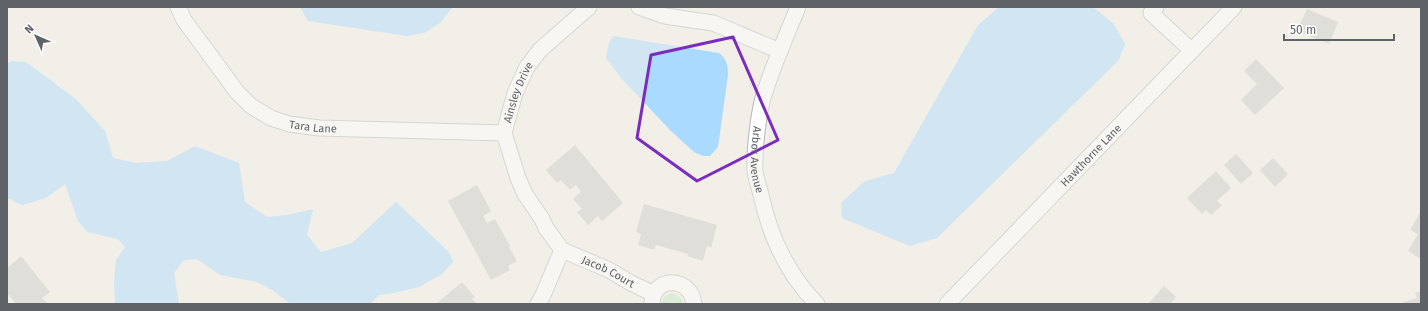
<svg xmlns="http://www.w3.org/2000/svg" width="1428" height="311" font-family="'Fira Sans',sans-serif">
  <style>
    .green { fill: #c5e8c5 }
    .water { fill: #aadaff }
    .building { fill: #cccac5 }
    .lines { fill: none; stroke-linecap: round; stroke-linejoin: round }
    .minor-casing { stroke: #b5b8bc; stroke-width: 17 }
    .minor { stroke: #fff; stroke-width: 15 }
    .marked { fill: none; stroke: #7b2cbf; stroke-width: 3; stroke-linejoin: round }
    .labels { text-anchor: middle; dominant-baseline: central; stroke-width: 3; stroke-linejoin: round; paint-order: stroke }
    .street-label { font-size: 11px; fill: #5f6368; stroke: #fff }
  </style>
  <rect width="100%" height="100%" fill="#f1efe8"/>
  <!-- green -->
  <path class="green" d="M 673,293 L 680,297 L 683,304 L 662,304 C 662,297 666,294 673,293 Z"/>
  <!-- water -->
  <path class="water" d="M 300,7 L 453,7 L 440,23 L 424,33 L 407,36 L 308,21 Z
    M 999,7 L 1093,7 L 1113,23 L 1125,44 L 1119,60 L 937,238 L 910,246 L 842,218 L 841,203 L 865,181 L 894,173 L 978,25 Z
    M 613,36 L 719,53 C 727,59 728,65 728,75 L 718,147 L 710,156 L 703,156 L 694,152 L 670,130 L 621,78 L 606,58 L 609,43 Z
    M 11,61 L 26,62 L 77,100 L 105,131 L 113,158 L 136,163 L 167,161 L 195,146 L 239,163 L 245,202 L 267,217 L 287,215 L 313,209 L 307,235 L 321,252 L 352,243 L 396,202 L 449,252 L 453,262 L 442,274 L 419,287 L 394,293 L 379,295 L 372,302 L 372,304 L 289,304 L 289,303 L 272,290 L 257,282 L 220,275 L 197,259 L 184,260 L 174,273 L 179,304 L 115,304 L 114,280 L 116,260 L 125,247 L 118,239 L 87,232 L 78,221 L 65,184 L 46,198 L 22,205 L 7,198 L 7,64 Z"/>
  <!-- building -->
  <path class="building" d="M 1307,9 L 1338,22 L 1329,44 L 1297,31 Z
    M 1256,59 L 1284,88 L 1255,115 L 1241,100 L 1257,84 L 1244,71 Z
    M 575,145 L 623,203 L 602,221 L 598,216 L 588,225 L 577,212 L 582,209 L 573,199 L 581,192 L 576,185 L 570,190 L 561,180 L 557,183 L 546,170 Z
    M 1236,154 L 1253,173 L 1241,184 L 1224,165 Z
    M 1273,158 L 1288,174 L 1275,187 L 1260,170 Z
    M 1216,171 L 1231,188 L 1217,201 L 1222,205 L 1211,215 L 1206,210 L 1202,214 L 1187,198 Z
    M 477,185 L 491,211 L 483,216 L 487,223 L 495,219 L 510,246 L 509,247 L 517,261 L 508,266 L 510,270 L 491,280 L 448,201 Z
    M 644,204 L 717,225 L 711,248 L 707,246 L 703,261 L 687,256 L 688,254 L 656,245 L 654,250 L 638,245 L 641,234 L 636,232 Z
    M 1421,211 L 1421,259 L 1408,251 L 1418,234 L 1410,230 Z
    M 21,256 L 50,292 L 42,298 L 48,304 L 16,304 L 7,293 L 7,268 Z
    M 462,282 L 475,297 L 472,299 L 477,304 L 436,304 Z
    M 1164,286 L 1176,297 L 1170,304 L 1148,304 Z
    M 1421,291 L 1421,304 L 1398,304 L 1417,298 L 1415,293 Z"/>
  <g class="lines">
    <defs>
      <g id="minor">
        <path id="s1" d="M 178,7 L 184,20 L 237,92 L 251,106 L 271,118 L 289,124 L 319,128 L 504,133"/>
        <path d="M 639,7 L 665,16 L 713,23 L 780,51"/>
        <path id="s2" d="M 798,7 C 786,37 772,67 763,98 C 758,117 754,152 755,171 C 756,179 759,187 761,195 C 770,236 787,274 817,304"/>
        <path d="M 1156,7 L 1151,13 L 1192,51"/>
        <path id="s3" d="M 562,250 L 546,228 L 542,219 L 525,194 L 518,178 L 504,133 L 515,93 L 527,67 L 540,50 L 589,7"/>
        <path id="s4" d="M 562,250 L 609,270 L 631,283 L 654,294"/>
        <path d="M 652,303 C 653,276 691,276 694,304"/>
        <path d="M 538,304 L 543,295 L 562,250"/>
        <path id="s5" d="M 947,304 L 1234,7"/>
      </g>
    </defs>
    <!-- minor casing -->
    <use href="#minor" class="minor-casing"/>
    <!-- minor -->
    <use href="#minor" class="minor"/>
  </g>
  <!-- marked area -->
  <path d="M0 0H1428V311H0ZM 733,37 L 778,140 L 697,181 L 637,138 L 651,55 Z" fill="#f1efe8" fill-opacity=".55" fill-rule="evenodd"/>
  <path class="marked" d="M 733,37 L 778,140 L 697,181 L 637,138 L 651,55 Z"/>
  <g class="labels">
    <!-- street labels -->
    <g class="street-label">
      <text stroke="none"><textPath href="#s3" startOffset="175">Ainsley Drive</textPath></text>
      <text stroke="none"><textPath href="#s1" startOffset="190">Tara Lane</textPath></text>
      <text stroke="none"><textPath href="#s5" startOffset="207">Hawthorne Lane</textPath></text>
      <text stroke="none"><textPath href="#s2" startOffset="160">Arbor Avenue</textPath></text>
      <text stroke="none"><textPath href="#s4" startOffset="51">Jacob Court</textPath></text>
    </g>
  </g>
  <!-- border -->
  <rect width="1428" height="311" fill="none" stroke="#5f6368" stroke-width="16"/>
  <!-- north arrow -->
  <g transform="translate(36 36) rotate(315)" stroke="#ffffff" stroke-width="3" paint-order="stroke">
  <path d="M0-3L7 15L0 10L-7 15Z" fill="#5f6368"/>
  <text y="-6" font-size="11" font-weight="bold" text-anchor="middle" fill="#5f6368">N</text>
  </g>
  <!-- scale -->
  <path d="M1284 34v6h110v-6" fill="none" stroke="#5f6368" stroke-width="2"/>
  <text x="1290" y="34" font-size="12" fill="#5f6368" stroke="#ffffff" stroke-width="3" paint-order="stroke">50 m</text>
</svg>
